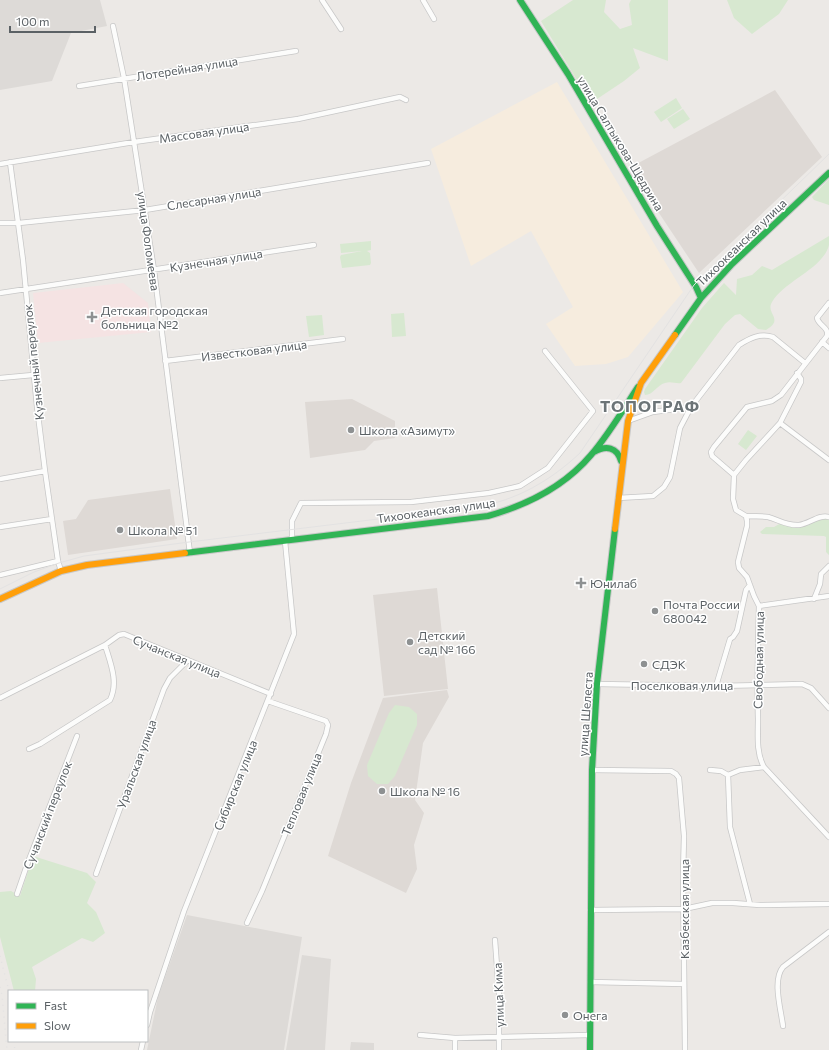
<svg xmlns="http://www.w3.org/2000/svg" width="829" height="1050" font-family="Commissioner,sans-serif">
  <style>
    .commercial { fill: #f6ecde }
    .industrial { fill: #dddad7 }
    .education { fill: #ded9d5 }
    .medical { fill: #f5e3e3 }
    .green { fill: #d7e8d0 }
    .lines { fill: none; stroke-linecap: round; stroke-linejoin: round }
    .street-casing { stroke: #c7c7c7; stroke-width: 6 }
    .fast-casing { stroke: #c7c7c7; stroke-width: 8 }
    .slow-casing { stroke: #c7c7c7; stroke-width: 8 }
    .street { stroke: #fcfcfb; stroke-width: 4.5 }
    .fast { stroke: #30b455; stroke-width: 6 }
    .slow { stroke: #ff9f0a; stroke-width: 6 }
    .tram { stroke: #e3e2e2; stroke-width: 1 }
    .rail { stroke: #e3e2e2; stroke-width: 1.5; stroke-dasharray: 1 5; stroke-linecap: butt }
    .poi-dot { fill: #8e9192; stroke: #fff; stroke-width: 1.5 }
    .labels { text-anchor: middle; dominant-baseline: central; stroke-width: 3; stroke-linejoin: round; paint-order: stroke }
    .street-label { font-size: 12px; fill: #5b6165; stroke: #fff }
    .poi-label { font-size: 12px; fill: #5b6165; stroke: #fff; text-anchor: start }
    .district-label { font-size: 16px; font-weight: bold; letter-spacing: 1px; fill: #6c7477; stroke: #fff }
  </style>
  <rect width="100%" height="100%" fill="#ece9e6"/>
  <!-- commercial -->
  <path class="commercial" d="M 557,82 L 683,292 L 628,357 L 606,364 L 575,366 L 546,324 L 573,307 L 531,231 L 471,266 L 431,149 Z"/>
  <!-- industrial -->
  <path class="industrial" d="M 0,0 L 100,0 L 107,26 L 71,33 L 52,81 L 0,90 Z
    M 187,915 L 302,937 L 284,1050 L 147,1050 L 158,997 Z
    M 302,955 L 331,959 L 325,1050 L 286,1050 Z
    M 351,1042 L 374,1043 L 374,1050 L 350,1050 Z"/>
  <!-- education -->
  <path class="education" d="M 775,90 L 822,157 L 699,273 L 629,168 Z
    M 352,399 L 395,421 L 395,438 L 374,441 L 365,450 L 310,458 L 305,402 Z
    M 170,489 L 177,539 L 68,555 L 63,521 L 76,519 L 88,500 Z
    M 437,588 L 448,689 L 384,696 L 373,595 Z
    M 447,690 L 449,697 L 423,743 L 415,800 L 424,813 L 414,845 L 417,869 L 406,893 L 328,856 L 351,783 L 383,698 Z"/>
  <!-- medical -->
  <path class="medical" d="M 123,283 L 148,303 L 151,332 L 38,343 L 33,293 Z"/>
  <!-- green -->
  <path class="green" d="M 573,0 L 606,0 L 604,12 L 620,29 L 632,25 L 629,4 L 631,0 L 668,0 L 668,61 L 633,48 L 640,68 L 624,81 L 591,103 L 541,21 Z
    M 727,0 L 788,0 L 779,14 L 752,34 L 734,18 Z
    M 676,98 L 682,108 L 661,122 L 654,112 Z
    M 683,109 L 690,119 L 674,129 L 667,119 Z
    M 829,179 L 829,205 L 814,200 L 812,197 Z
    M 829,236 C 829,239 829,243 829,245 C 823,269 784,281 772,302 C 765,314 785,319 766,330 L 758,329 L 740,314 L 735,315 L 725,324 L 681,383 C 676,384 671,381 665,383 C 657,385 653,395 645,395 L 644,392 L 645,389 L 702,308 L 724,283 L 736,295 L 737,279 L 752,275 L 762,266 L 772,270 Z
    M 371,241 L 371,250 L 367,251 L 370,253 L 371,263 L 370,265 L 342,268 L 340,257 L 341,255 L 362,251 L 341,253 L 340,244 Z
    M 404,313 L 406,336 L 392,337 L 391,314 Z
    M 322,315 L 324,335 L 309,337 L 306,316 Z
    M 748,430 L 757,436 L 746,450 L 738,444 Z
    M 821,519 L 829,519 L 829,555 L 826,552 L 826,537 L 824,536 L 762,534 L 760,532 L 766,527 L 774,527 L 781,523 L 796,525 Z
    M 395,705 L 409,707 L 417,714 L 417,725 L 395,776 L 388,784 L 377,784 L 368,776 L 367,765 L 389,713 Z
    M 33,856 L 87,873 L 96,882 L 87,903 L 96,912 L 105,933 L 93,942 L 82,938 L 32,967 L 36,979 L 35,991 L 14,991 L 0,937 L 0,892 L 11,891 L 20,896 Z"/>
  <g class="lines">
    <defs>
      <path id="street" d="M 322,0 L 341,29
        M 423,0 L 434,19
        M 113,26 L 124,78 L 154,270 L 190,553
        M 79,86 L 296,51
        M 10,162 L 23,260 L 37,407 L 45,471 L 58,561 L 61,571
        M 0,164 L 134,142 L 298,119 L 400,97 L 406,100
        M 0,223 L 19,223 L 145,210 L 428,163
        M 0,293 L 314,245
        M 822,342 L 829,348
        M 165,361 L 343,339
        M 797,373 L 801,379 L 801,382 L 780,423 L 746,460 L 734,475 L 733,499 L 736,510 L 746,516 L 747,521 L 747,526 L 738,562 L 739,568 L 747,577 L 754,596 L 759,606 C 758,644 757,681 758,719 C 758,735 756,753 764,767 L 829,837
        M 0,378 L 33,375
        M 628,421 L 653,412 L 691,407
        M 780,423 L 829,460
        M 734,475 L 712,456 L 711,452 L 714,447 L 747,407 L 772,401 L 781,395 L 827,336 C 829,327 819,326 817,318 L 829,303
        M 0,479 L 45,471
        M 618,498 L 653,496 L 664,487 L 670,477 L 680,428 L 691,407 L 739,345 C 750,338 760,333 773,337 L 805,363
        M 746,516 C 753,516 761,516 768,517 C 779,520 787,526 799,525 C 809,524 819,514 829,517
        M 0,527 L 52,519
        M 292,540 L 292,521 L 301,503 L 411,502 L 489,493 L 520,486 L 548,468 L 593,411 L 545,351
        M 0,575 L 58,561
        M 814,599 L 820,584 L 821,574 L 829,566
        M 759,606 L 829,596
        M 597,684 L 716,686 L 802,684 L 811,688 L 829,708
        M 716,686 L 730,639 L 733,637 L 737,631 L 746,590 L 750,585
        M 0,698 L 105,645 L 119,635 L 124,634 L 271,694
        M 29,749 L 40,744 L 110,700 C 119,682 110,662 105,645
        M 592,770 L 671,771 L 676,774 L 679,778 L 684,836 L 683,875 L 685,1050
        M 710,770 L 721,771 L 728,775 L 740,770 L 764,767
        M 728,775 L 730,827 L 750,904
        M 96,874 L 164,689 L 170,678 L 188,660
        M 17,894 L 28,862 L 77,736
        M 590,910 L 684,909 L 712,903 L 733,903 L 760,905 L 829,904
        M 247,923 L 262,891 L 326,734 L 328,725 L 326,721 L 268,701
        M 495,940 L 499,994 L 499,1050
        M 590,982 L 684,984
        M 147,1025 L 150,1012 L 184,911 L 294,634 L 285,541
        M 783,1026 C 781,1010 772,980 783,967 L 829,932
        M 420,1035 L 455,1038 L 590,1035
        M 141,1050 L 143,1041
        M 455,1050 L 455,1038"/>
      <path id="fast" d="M 520,0 L 568,74 L 657,226 L 696,287 L 701,298
        M 675,335 L 701,298 L 732,264 L 829,173
        M 594,452 C 606,445 617,447 621,461
        M 185,553 L 488,516 C 527,505 564,487 591,455 C 609,434 623,410 638,387
        M 590,1050 L 592,770 L 597,684 L 615,529"/>
      <path id="slow" d="M 615,529 L 628,421 L 641,383 L 675,335
        M 0,599 L 61,571 L 87,565 L 185,553"/>
    </defs>
    <!-- street casing -->
    <use href="#street" class="street-casing"/>
    <!-- fast casing -->
    <use href="#fast" class="fast-casing"/>
    <!-- slow casing -->
    <use href="#slow" class="slow-casing"/>
    <!-- street -->
    <use href="#street" class="street"/>
    <!-- fast -->
    <use href="#fast" class="fast"/>
    <!-- slow -->
    <use href="#slow" class="slow"/>
    <!-- tram -->
    <path class="tram" d="M 0,589 L 34,572 L 59,563 L 84,556 L 189,542 L 477,507 C 517,500 550,481 580,453 L 694,285 L 829,154"/>
    <!-- rail -->
    <path class="rail" d="M 0,956 L 9,991
      M 0,987 L 2,995 L 7,1050
      M 14,1041 L 15,1050"/>
  </g>
  <!-- markers -->
  <g class="poi-dot">
    <path d="M90 311h4v4h4v4h-4v4h-4v-4h-4v-4h4z"/>
    <circle cx="351" cy="430" r="4"/>
    <circle cx="120" cy="530" r="4"/>
    <path d="M579 577h4v4h4v4h-4v4h-4v-4h-4v-4h4z"/>
    <circle cx="655" cy="611" r="4"/>
    <circle cx="410" cy="642" r="4"/>
    <circle cx="644" cy="664" r="4"/>
    <circle cx="382" cy="791" r="4"/>
    <circle cx="565" cy="1015" r="4"/>
  </g>
  <g class="labels">
    <!-- street labels -->
    <g class="street-label">
      <text transform="translate(187 68) rotate(-9)">Лотерейная улица</text>
      <text transform="translate(204 132) rotate(-8)">Массовая улица</text>
      <text transform="translate(621 143) rotate(59)">улица Салтыкова-Щедрина</text>
      <text transform="translate(214 198) rotate(-9)">Слесарная улица</text>
      <text transform="translate(149 241) rotate(82)">улица Фоломеева</text>
      <text transform="translate(741 242) rotate(-44)">Тихоокеанская улица</text>
      <text transform="translate(216 260) rotate(-9)">Кузнечная улица</text>
      <text transform="translate(254 350) rotate(-7)">Известковая улица</text>
      <text transform="translate(33 362) rotate(-96)">Кузнечный переулок</text>
      <text transform="translate(436 510) rotate(-8)">Тихоокеанская улица</text>
      <text transform="translate(177 656) rotate(22)">Сучанская улица</text>
      <text transform="translate(758 660) rotate(-89)">Свободная улица</text>
      <text x="682" y="685">Поселковая улица</text>
      <text transform="translate(585 714) rotate(-86)">улица Шелеста</text>
      <text transform="translate(136 764) rotate(-70)">Уральская улица</text>
      <text transform="translate(235 785) rotate(-68)">Сибирская улица</text>
      <text transform="translate(301 794) rotate(-68)">Тепловая улица</text>
      <text transform="translate(47 815) rotate(-69)">Сучанский переулок</text>
      <text transform="translate(684 909) rotate(-90)">Казбекская улица</text>
      <text transform="translate(498 995) rotate(-92)">улица Кима</text>
    </g>
    <!-- poi labels -->
    <g class="poi-label">
      <text x="101" y="310">Детская городская<tspan x="101" dy="14">больница №2</tspan></text>
      <text x="359" y="430">Школа «Азимут»</text>
      <text x="128" y="530">Школа № 51</text>
      <text x="590" y="583">Юнилаб</text>
      <text x="663" y="604">Почта России<tspan x="663" dy="14">680042</tspan></text>
      <text x="418" y="635">Детский<tspan x="418" dy="14">сад № 166</tspan></text>
      <text x="652" y="664">СДЭК</text>
      <text x="390" y="791">Школа № 16</text>
      <text x="573" y="1015">Онега</text>
    </g>
    <!-- district labels -->
    <g class="district-label">
      <text x="650" y="405">ТОПОГРАФ</text>
    </g>
  </g>
  <!-- legend -->
  <rect x="8" y="990" width="140" height="52" fill="#ffffff" stroke="#bdc0c1"/>
  <rect x="16" y="1003" width="20" height="6" fill="#30b455" stroke="#bdc0c1"/>
  <text x="44" y="1010" font-size="12" fill="#5b6165">Fast</text>
  <rect x="16" y="1023" width="20" height="6" fill="#ff9f0a" stroke="#bdc0c1"/>
  <text x="44" y="1030" font-size="12" fill="#5b6165">Slow</text>
  <!-- scale -->
  <path d="M10 26v6h85v-6" fill="none" stroke="#5b6165" stroke-width="2"/>
  <text x="16" y="26" font-size="12" fill="#5b6165" stroke="#ffffff" stroke-width="3" paint-order="stroke">100 m</text>
</svg>
